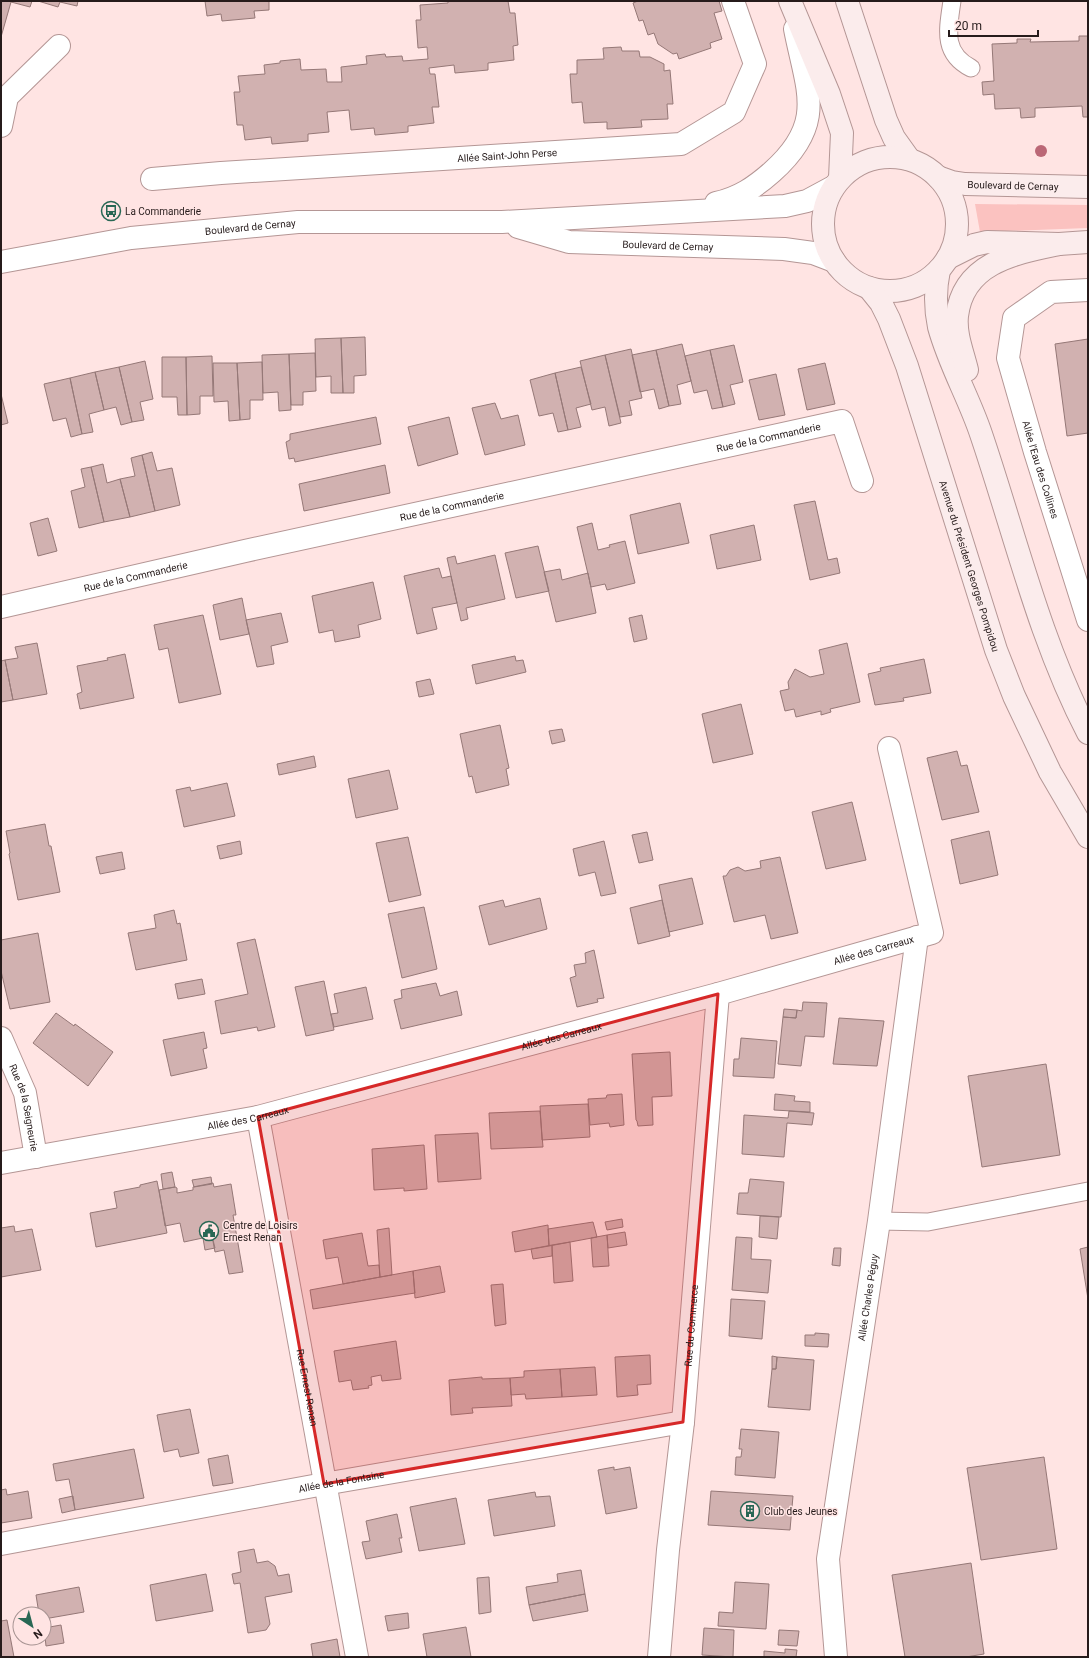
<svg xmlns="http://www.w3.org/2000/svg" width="1089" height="1658" font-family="Roboto,sans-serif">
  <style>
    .green { fill: #fbc2c0 }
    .building { fill: #d1b1b0; stroke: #957877 }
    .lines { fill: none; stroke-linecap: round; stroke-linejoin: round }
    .service-casing { stroke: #b49695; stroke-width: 19 }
    .minor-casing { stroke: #b49695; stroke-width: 24 }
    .tertiary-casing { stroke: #b49695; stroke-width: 24 }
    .secondary-casing { stroke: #b49695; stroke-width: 24 }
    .service { stroke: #fff; stroke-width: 17 }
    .minor { stroke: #fff; stroke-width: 22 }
    .tertiary { stroke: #fff; stroke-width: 22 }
    .secondary { stroke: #fbecec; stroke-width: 22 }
    .tree { fill: #bb6776 }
    .marked { fill: #d62828; fill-opacity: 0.2; stroke: #d62828; stroke-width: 3; stroke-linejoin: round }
    .labels { text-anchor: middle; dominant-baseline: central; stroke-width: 3; stroke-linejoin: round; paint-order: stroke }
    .street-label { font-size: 10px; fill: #261b1b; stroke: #ffe4e3 }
    .poi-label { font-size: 10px; fill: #261b1b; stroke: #ffe4e3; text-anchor: start }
  </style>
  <rect width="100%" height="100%" fill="#ffe4e3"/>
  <!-- green -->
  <path class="green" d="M 975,204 L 1088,205 L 1088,228 L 980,232 Z"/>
  <!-- building -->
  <path class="building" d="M 1,1 L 32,1 L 30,7 L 11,2 L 1,37 Z
    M 38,1 L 78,1 L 77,6 L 60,2 L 58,7 Z
    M 205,1 L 269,1 L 269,10 L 254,11 L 255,18 L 222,21 L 221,14 L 207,16 Z
    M 448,1 L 508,1 L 510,13 L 515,13 L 518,45 L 513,46 L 514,60 L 488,63 L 488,70 L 455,73 L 454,65 L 429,68 L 430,74 L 435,74 L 439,107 L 432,107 L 434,123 L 408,126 L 408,132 L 375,135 L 374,128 L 351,130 L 349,110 L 327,112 L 329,132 L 308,134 L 308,141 L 272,144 L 271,137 L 245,140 L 243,125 L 237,125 L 234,92 L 240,92 L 238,76 L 265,74 L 264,65 L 280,63 L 280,61 L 300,59 L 301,70 L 326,69 L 327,82 L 342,82 L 341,67 L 367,64 L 366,56 L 385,54 L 386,57 L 402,56 L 403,61 L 428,59 L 427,47 L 418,48 L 416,20 L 421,20 L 420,5 L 448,3 Z
    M 638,1 L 719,1 L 722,11 L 714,13 L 722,39 L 710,43 L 711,48 L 679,59 L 677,53 L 673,54 L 658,44 L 654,33 L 648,35 L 643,20 L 639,21 L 633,3 Z
    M 1079,36 L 1088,36 L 1088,117 L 1083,117 L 1082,106 L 1035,108 L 1035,117 L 1021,118 L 1020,108 L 995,109 L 994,94 L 983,95 L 982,82 L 994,81 L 992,44 L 1017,43 L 1017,39 L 1031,39 L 1030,42 L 1079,41 Z
    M 621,47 L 622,51 L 639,51 L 640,57 L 650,57 L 664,64 L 664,71 L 670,70 L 673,104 L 667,104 L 668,119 L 641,120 L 642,127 L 607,129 L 607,122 L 584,123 L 582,102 L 572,103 L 570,74 L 577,74 L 577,60 L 604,59 L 603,48 Z
    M 365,337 L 366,375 L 354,376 L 354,393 L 343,393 L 341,338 Z
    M 341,338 L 343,393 L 331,393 L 331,376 L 316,377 L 315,339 Z
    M 1088,339 L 1088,433 L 1067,436 L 1055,344 Z
    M 682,344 L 691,381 L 677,385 L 681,404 L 669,406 L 656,350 Z
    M 734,345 L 743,382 L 730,385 L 735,404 L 723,407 L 710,350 Z
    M 631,349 L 642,398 L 629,401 L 632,415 L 620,417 L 605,355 Z
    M 656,350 L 669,406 L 659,409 L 654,389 L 640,392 L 632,355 Z
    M 710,350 L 723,407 L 712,409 L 707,390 L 694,393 L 685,356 Z
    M 315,353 L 316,391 L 303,392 L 303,405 L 291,405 L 289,354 Z
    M 289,354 L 291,410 L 279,411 L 278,392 L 263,393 L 262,355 Z
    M 605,355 L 621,423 L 609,426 L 605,407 L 592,410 L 580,361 Z
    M 212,356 L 213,396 L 200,396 L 200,414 L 187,415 L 186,357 Z
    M 162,357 L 186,357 L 187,415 L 178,415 L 177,397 L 162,397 Z
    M 145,361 L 153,399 L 140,402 L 144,420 L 132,422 L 119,367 Z
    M 262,362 L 263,400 L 250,400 L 250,419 L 240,420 L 237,363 Z
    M 213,363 L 237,363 L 240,420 L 229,421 L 228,401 L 214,402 Z
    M 825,363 L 835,404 L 807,410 L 798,369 Z
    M 119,367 L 132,422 L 121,425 L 116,407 L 104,410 L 95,372 Z
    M 581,367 L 591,404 L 576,408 L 581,427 L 568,430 L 555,373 Z
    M 95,372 L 104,410 L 89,414 L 93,432 L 82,434 L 70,378 Z
    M 555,373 L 568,430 L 558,432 L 553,413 L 539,416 L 530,380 Z
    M 776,374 L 785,415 L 759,420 L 749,380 Z
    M 70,378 L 82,434 L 71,437 L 66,418 L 53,421 L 44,384 Z
    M 1,394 L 8,423 L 1,425 Z
    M 495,403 L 501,419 L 518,415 L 525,445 L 485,455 L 472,408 Z
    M 376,417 L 381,444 L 295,462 L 294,458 L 289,459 L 286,442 L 290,440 L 290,434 Z
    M 449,417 L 458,454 L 418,466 L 408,427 Z
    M 152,452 L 157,471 L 172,468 L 180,505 L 155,511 L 142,455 Z
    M 142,455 L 155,511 L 130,517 L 120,479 L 135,476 L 131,458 Z
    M 103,464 L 107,483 L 120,479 L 130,517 L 104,522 L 91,467 Z
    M 385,465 L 390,493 L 304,511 L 299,484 Z
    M 91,467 L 104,522 L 79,528 L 71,491 L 85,487 L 81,469 Z
    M 815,501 L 828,560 L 837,558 L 840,573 L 810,580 L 794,505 Z
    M 680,503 L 689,543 L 638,554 L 630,515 Z
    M 48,518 L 57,551 L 38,556 L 30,523 Z
    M 592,523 L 598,550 L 610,547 L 609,545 L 625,541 L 635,583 L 607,590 L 605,584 L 591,587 L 577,527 Z
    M 754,525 L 761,560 L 717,569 L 710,535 Z
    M 538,546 L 549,591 L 516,598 L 505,553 Z
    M 495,555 L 505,599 L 466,608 L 468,619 L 461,621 L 447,558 L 455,556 L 457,564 Z
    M 439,568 L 442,578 L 451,576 L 457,603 L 432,608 L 437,629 L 417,634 L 404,576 Z
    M 560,569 L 562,580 L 588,573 L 596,613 L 556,622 L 544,572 Z
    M 373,582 L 381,619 L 358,625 L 360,637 L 335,642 L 333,630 L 319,633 L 312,596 Z
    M 242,598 L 249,634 L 220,640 L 213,605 Z
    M 281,613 L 288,642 L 271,646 L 274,664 L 257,667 L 246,620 Z
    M 203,615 L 221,694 L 179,703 L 168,648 L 159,650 L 154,625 Z
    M 642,615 L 647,639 L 634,642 L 629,618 Z
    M 37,643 L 47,694 L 13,700 L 5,660 L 18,658 L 15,647 Z
    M 847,643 L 860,702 L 830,709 L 831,712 L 821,715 L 821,711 L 796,717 L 794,709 L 785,711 L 780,691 L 789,689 L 788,682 L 795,669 L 810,677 L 824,674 L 819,650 Z
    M 125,654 L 134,698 L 80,709 L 77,694 L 82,692 L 77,666 L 108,660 L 107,658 Z
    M 515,656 L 516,661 L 523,660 L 526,672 L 476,684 L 472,665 Z
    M 924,659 L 931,693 L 903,698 L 904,701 L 875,705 L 868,674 L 881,671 L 880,668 Z
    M 5,660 L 13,700 L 1,702 L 1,661 Z
    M 430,679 L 434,694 L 419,697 L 416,682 Z
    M 741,704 L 753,754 L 713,763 L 702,714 Z
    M 500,725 L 509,768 L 506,769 L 509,785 L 476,793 L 472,776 L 469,777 L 460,734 Z
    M 562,729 L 565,741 L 552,744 L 549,731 Z
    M 957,751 L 961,766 L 967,765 L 979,812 L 942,820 L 927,758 Z
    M 314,756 L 316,767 L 279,775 L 277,764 Z
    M 389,770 L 398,809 L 356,818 L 348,779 Z
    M 227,783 L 235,816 L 184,827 L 176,790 L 190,787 L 191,791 Z
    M 852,802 L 866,860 L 826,869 L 812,812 Z
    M 45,824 L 49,846 L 51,846 L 60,892 L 18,900 L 9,854 L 10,853 L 6,831 Z
    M 989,831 L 998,875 L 960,884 L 951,840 Z
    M 647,832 L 653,860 L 639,863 L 632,835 Z
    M 408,837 L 421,895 L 389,902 L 376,843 Z
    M 240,841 L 242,854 L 220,859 L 217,846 Z
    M 604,841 L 616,893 L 601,896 L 595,872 L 579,876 L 573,849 Z
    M 122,852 L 125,869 L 100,874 L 96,857 Z
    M 780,857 L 798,933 L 771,939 L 765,915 L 734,922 L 723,876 L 726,876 L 730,870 L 738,867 L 745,871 L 761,868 L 760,861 Z
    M 692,878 L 703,924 L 669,932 L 659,885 Z
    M 540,898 L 547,929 L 489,945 L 479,906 L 503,900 L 505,907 Z
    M 662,900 L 670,936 L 638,944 L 630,908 Z
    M 424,907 L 437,969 L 402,978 L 388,914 Z
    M 174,910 L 177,924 L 180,923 L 187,960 L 136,970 L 128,933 L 156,928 L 154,915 Z
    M 38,933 L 50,1002 L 10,1009 L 1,971 L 1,940 Z
    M 255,939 L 275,1027 L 258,1031 L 257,1027 L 221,1034 L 215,1001 L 248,994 L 237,943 Z
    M 594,950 L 604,998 L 597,999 L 598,1002 L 577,1007 L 570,978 L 576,976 L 574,965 L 586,963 L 585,953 Z
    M 202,979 L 205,994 L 178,999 L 175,984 Z
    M 324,981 L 334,1030 L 306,1036 L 295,987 Z
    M 436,983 L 440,996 L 457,991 L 462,1015 L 401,1029 L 394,1000 L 402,998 L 401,990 Z
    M 366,987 L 373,1019 L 334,1027 L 331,1014 L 338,1013 L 334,994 Z
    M 803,1002 L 827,1003 L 824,1037 L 805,1036 L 801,1066 L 778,1064 L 783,1017 L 796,1018 L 797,1010 L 802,1011 Z
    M 784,1009 L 797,1010 L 796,1018 L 783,1017 Z
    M 56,1013 L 74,1026 L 75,1024 L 113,1052 L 88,1086 L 33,1043 Z
    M 839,1018 L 884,1021 L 877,1066 L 833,1064 Z
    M 204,1032 L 207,1048 L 203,1049 L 207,1068 L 171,1076 L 163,1040 Z
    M 741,1038 L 777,1041 L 774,1078 L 733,1076 L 734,1059 L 739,1059 Z
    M 670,1052 L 672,1096 L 652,1097 L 653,1125 L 638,1126 L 637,1121 L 636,1120 L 632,1054 Z
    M 1046,1064 L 1060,1155 L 982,1167 L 968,1076 Z
    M 622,1094 L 624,1125 L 610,1127 L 609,1123 L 590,1125 L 588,1099 L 606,1098 L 607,1095 Z
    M 775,1094 L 795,1096 L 794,1101 L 810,1102 L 810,1112 L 774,1110 Z
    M 588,1104 L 590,1137 L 542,1140 L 540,1106 Z
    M 540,1111 L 543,1147 L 491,1149 L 489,1113 Z
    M 789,1111 L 814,1113 L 812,1125 L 787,1123 L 784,1157 L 742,1154 L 744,1115 L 788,1118 Z
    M 478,1133 L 481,1179 L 438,1182 L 435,1135 Z
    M 424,1145 L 427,1189 L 404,1191 L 404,1188 L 374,1190 L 372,1149 Z
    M 172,1172 L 175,1187 L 163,1189 L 161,1174 Z
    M 211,1177 L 212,1184 L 194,1187 L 192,1180 Z
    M 750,1179 L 784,1182 L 781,1217 L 737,1214 L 739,1193 L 748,1193 Z
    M 157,1181 L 167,1233 L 96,1247 L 90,1213 L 117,1208 L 114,1192 L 140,1187 L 140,1185 Z
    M 213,1183 L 214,1187 L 231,1184 L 236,1215 L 233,1215 L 243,1272 L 229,1274 L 224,1250 L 215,1252 L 212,1236 L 184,1242 L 180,1223 L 165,1226 L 159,1190 L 175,1187 L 177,1188 L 177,1193 L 193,1190 L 193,1187 Z
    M 760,1216 L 779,1217 L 777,1239 L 759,1237 Z
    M 622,1219 L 623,1227 L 607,1230 L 605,1222 Z
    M 593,1222 L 597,1237 L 549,1246 L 548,1229 Z
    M 548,1225 L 549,1246 L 515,1252 L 512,1232 Z
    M 14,1226 L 15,1232 L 32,1229 L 41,1270 L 1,1277 L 1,1228 Z
    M 389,1228 L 392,1275 L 380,1277 L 377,1230 Z
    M 625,1232 L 627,1245 L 608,1248 L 607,1235 Z
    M 362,1233 L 368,1266 L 379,1265 L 380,1277 L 343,1284 L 338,1257 L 326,1259 L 323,1240 Z
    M 607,1235 L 609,1266 L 593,1267 L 591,1238 Z
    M 212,1236 L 215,1248 L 205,1250 L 203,1238 Z
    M 736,1237 L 752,1238 L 751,1259 L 771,1260 L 768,1293 L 732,1290 Z
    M 570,1242 L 573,1281 L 554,1283 L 552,1245 Z
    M 552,1245 L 552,1256 L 533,1259 L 531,1249 Z
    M 1088,1247 L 1088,1299 L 1080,1249 Z
    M 834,1248 L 841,1248 L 840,1266 L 832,1265 Z
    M 440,1266 L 445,1292 L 415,1298 L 413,1271 Z
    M 413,1271 L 415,1293 L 313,1309 L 310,1290 Z
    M 503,1284 L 506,1324 L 495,1326 L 491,1285 Z
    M 731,1299 L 765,1301 L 762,1339 L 729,1336 Z
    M 815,1333 L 829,1334 L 828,1347 L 805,1346 L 805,1335 L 815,1335 Z
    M 396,1341 L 401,1379 L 382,1381 L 381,1375 L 371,1377 L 372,1385 L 368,1386 L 369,1388 L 353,1390 L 351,1380 L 339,1382 L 334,1351 Z
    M 650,1355 L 651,1384 L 637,1385 L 638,1395 L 617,1397 L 615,1357 Z
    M 772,1356 L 777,1357 L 776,1369 L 772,1369 Z
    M 777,1357 L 814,1360 L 810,1410 L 768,1407 L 772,1369 L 776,1369 Z
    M 595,1367 L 597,1395 L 562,1397 L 560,1369 Z
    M 560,1369 L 562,1397 L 526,1399 L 525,1394 L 511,1395 L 510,1378 L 524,1377 L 524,1371 Z
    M 482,1377 L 482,1379 L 510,1378 L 512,1406 L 472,1408 L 473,1413 L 451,1415 L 449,1380 Z
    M 190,1409 L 199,1453 L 180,1457 L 178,1449 L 164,1452 L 157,1415 Z
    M 741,1429 L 779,1432 L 775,1478 L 735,1475 L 736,1457 L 741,1457 L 742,1449 L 739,1449 Z
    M 134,1449 L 144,1498 L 75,1510 L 69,1479 L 56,1481 L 53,1464 Z
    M 228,1455 L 233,1483 L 213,1486 L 208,1459 Z
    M 1044,1457 L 1057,1549 L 981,1560 L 967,1468 Z
    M 614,1467 L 614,1470 L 630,1467 L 637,1508 L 606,1514 L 598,1470 Z
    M 6,1489 L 7,1495 L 28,1491 L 32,1518 L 1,1523 L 1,1490 Z
    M 711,1491 L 793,1496 L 790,1530 L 708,1525 Z
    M 535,1492 L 536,1497 L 550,1496 L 555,1526 L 494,1536 L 488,1500 Z
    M 73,1496 L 75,1510 L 62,1513 L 59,1499 Z
    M 456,1498 L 465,1544 L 419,1551 L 410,1507 Z
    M 397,1514 L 402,1538 L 399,1538 L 402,1552 L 366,1559 L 362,1542 L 370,1541 L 366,1521 Z
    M 254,1549 L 257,1563 L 268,1561 L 275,1566 L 278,1576 L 289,1574 L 292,1592 L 265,1597 L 270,1624 L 266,1630 L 248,1633 L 240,1583 L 234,1584 L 232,1574 L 241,1572 L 238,1552 Z
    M 971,1563 L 984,1654 L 966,1657 L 905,1657 L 892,1575 Z
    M 581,1570 L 585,1594 L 529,1605 L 526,1587 L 558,1582 L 557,1574 Z
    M 206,1574 L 213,1611 L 156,1621 L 150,1585 Z
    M 489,1577 L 491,1612 L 479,1614 L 477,1578 Z
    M 735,1582 L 769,1584 L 766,1629 L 718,1626 L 719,1612 L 733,1613 Z
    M 79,1587 L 84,1612 L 44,1619 L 44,1614 L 39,1614 L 36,1595 Z
    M 585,1594 L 588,1611 L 533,1621 L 529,1605 Z
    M 408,1613 L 409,1628 L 388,1631 L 385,1616 Z
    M 7,1620 L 14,1657 L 1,1657 L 1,1621 Z
    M 61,1625 L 64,1643 L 46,1646 L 44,1628 Z
    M 466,1627 L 471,1657 L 427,1657 L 423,1634 Z
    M 704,1628 L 734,1630 L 733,1657 L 702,1655 Z
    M 779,1630 L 799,1631 L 797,1646 L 778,1645 Z
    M 337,1639 L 340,1657 L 313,1657 L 311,1644 Z
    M 785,1649 L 797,1650 L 796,1657 L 764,1657 L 764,1651 L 785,1653 Z"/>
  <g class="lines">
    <defs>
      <path id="service" d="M 952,1 C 948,29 942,53 971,68
        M 879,1221 L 928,1222 L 1088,1191"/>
      <g id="minor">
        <path d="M 1,126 L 7,97 L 59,46"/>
        <path id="s1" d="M 152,179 L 221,173 L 681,144 L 734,112 L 755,64 L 733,1"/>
        <path id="s2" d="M 1088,290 L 1051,292 L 1014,318 L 1008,358 L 1035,452 L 1088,620"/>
        <path id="s3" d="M 1,607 L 245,551 L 842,421 L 862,481"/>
        <path id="s4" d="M 1,1038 L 25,1093 L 36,1157"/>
        <path id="s5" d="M 258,1117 L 357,1657"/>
        <path id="s6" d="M 1,1163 L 258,1117 L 718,994 L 932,933 L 889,748"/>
        <path id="s7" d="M 1,1544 L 324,1484 L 683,1422"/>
        <path id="s8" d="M 659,1657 L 668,1550 L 683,1422 L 718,994"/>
        <path id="s9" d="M 836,1657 L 828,1559 L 879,1221 L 917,937"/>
      </g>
      <g id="tertiary">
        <path d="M 716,203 C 739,198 755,187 772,172 C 827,123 807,91 795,29"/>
        <path id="s10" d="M 518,227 L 569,242 L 784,249 L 813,253 L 834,261"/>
        <path id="s11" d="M 1,262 L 131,238 L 298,222 L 502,222 L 785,206 L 807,201 L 833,187"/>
      </g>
      <g id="secondary">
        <path d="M 790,1 L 829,94 L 842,133 L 840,178"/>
        <path d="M 847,1 L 886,120 L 894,138 L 909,159"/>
        <circle cx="890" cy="224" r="67"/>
        <path id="s12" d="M 938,177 L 952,182 L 965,184 L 1088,187"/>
        <path d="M 948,258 L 974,245 L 987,242 L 1059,244 L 1088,242"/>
        <path d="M 939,270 C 935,289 935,308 939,327 C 949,364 969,398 981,434 C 1015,534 1039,639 1088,733"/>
        <path id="s13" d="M 869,288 L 881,303 L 889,319 L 907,366 L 996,650 L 1014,696 L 1050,772 L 1088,837"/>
        <path d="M 967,370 C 963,353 955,334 957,316 C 963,262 1016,253 1059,244"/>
      </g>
    </defs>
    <!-- service casing -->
    <use href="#service" class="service-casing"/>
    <!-- minor casing -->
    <use href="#minor" class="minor-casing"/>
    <!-- tertiary casing -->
    <use href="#tertiary" class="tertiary-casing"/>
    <!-- secondary casing -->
    <use href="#secondary" class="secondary-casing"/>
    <!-- service -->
    <use href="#service" class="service"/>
    <!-- minor -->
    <use href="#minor" class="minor"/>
    <!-- tertiary -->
    <use href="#tertiary" class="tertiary"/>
    <!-- secondary -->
    <use href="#secondary" class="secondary"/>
  </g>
  <!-- trees -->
  <circle class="tree" cx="1041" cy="151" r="6"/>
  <!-- marked area -->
  <path class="marked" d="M 718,994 L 683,1422 L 324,1484 L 258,1117 Z"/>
  <!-- icons -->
  <defs>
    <symbol id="bus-ring" viewBox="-11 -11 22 22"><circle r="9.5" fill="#ffe4e3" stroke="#286754" stroke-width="1.5"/><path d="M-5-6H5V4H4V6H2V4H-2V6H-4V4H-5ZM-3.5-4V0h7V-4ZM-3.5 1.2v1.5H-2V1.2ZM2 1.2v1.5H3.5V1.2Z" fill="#286754"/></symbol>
    <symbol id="civic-ring" viewBox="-11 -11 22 22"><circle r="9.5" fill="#ffe4e3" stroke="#286754" stroke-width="1.5"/><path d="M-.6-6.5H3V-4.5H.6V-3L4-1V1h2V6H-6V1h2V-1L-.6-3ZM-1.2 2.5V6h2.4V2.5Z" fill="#286754"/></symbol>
    <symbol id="building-ring" viewBox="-11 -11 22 22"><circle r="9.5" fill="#ffe4e3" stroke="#286754" stroke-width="1.5"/><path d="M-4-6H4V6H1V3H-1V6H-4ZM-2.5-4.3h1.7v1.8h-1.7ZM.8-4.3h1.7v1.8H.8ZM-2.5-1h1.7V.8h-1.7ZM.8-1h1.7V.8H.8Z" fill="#286754"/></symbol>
  </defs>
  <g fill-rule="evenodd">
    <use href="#bus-ring" x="100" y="200" width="22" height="22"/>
    <use href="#civic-ring" x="198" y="1220" width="22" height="22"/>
    <use href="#building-ring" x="739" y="1500" width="22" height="22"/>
  </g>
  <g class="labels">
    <!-- street labels -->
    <g class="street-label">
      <text stroke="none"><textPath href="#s1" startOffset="356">Allée Saint-John Perse</textPath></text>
      <text stroke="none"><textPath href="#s12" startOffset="76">Boulevard de Cernay</textPath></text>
      <text stroke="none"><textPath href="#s11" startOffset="252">Boulevard de Cernay</textPath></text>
      <text stroke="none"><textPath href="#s10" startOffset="152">Boulevard de Cernay</textPath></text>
      <text stroke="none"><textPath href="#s3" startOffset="786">Rue de la Commanderie</textPath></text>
      <text stroke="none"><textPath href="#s2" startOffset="239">Allée l'Eau des Collines</textPath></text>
      <text stroke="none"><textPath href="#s3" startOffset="462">Rue de la Commanderie</textPath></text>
      <text stroke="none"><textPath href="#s13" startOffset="297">Avenue du Président Georges Pompidou</textPath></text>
      <text stroke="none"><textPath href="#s3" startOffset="138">Rue de la Commanderie</textPath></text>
      <text stroke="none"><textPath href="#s6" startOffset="899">Allée des Carreaux</textPath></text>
      <text stroke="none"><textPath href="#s6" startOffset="575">Allée des Carreaux</textPath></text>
      <text stroke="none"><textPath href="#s4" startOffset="74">Rue de la Seigneurie</textPath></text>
      <text stroke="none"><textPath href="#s6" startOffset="251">Allée des Carreaux</textPath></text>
      <text stroke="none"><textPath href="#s9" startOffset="363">Allée Charles Péguy</textPath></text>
      <text stroke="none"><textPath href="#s8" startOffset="333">Rue du Commerce</textPath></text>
      <text stroke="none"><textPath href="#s5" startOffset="275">Rue Ernest Renan</textPath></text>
      <text stroke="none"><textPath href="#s7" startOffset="346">Allée de la Fontaine</textPath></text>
    </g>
    <!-- poi labels -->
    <g class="poi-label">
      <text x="125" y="211">La Commanderie</text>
      <text x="223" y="1225">Centre de Loisirs<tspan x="223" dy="12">Ernest Renan</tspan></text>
      <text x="764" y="1511">Club des Jeunes</text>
    </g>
  </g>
  <!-- border -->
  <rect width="1089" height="1658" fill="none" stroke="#261b1b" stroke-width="4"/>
  <!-- north arrow -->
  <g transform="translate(32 1626) rotate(144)"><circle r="19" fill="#ffe4e3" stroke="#a89493"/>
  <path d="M0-3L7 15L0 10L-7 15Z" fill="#286754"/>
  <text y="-6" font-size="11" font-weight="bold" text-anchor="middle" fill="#261b1b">N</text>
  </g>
  <!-- scale -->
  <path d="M949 30v6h89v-6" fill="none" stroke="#261b1b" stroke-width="2"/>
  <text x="955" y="30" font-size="12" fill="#261b1b" stroke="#ffe4e3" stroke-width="3" paint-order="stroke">20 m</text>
</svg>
